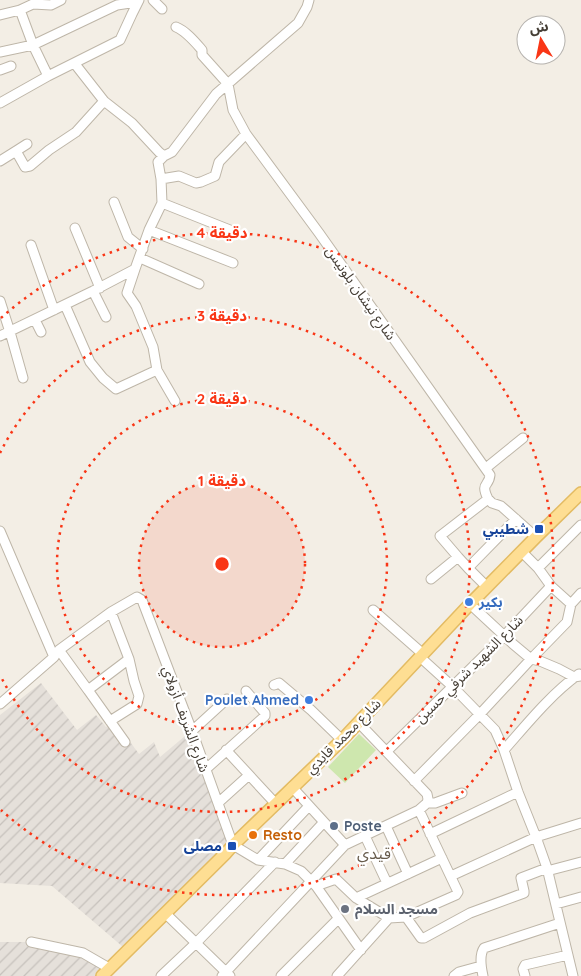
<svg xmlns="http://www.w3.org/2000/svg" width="581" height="976" font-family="Quicksand,'Noto Sans Arabic',sans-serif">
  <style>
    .industrial { fill: url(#industrial-furrows) }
    .grass { fill: #cee7ae }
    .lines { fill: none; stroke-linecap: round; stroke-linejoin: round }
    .minor-casing { stroke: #beb6a8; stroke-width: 11 }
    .major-casing { stroke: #e3bb63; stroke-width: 14 }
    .minor { stroke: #fff; stroke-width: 9 }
    .major { stroke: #fede93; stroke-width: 11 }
    .ring { fill: none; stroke: #f93616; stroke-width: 2.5; stroke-dasharray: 2.5 5 }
    .transit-dot { fill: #1a4fb4; stroke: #fff; stroke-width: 2 }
    .shop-dot { fill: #3f7fe0; stroke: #fff; stroke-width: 2 }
    .service-dot { fill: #5c6f8a; stroke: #fff; stroke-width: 2 }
    .food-dot { fill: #e8710a; stroke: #fff; stroke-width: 2 }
    .worship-dot { fill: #6b7280; stroke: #fff; stroke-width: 2 }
    .labels { text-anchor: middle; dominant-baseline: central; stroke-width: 4.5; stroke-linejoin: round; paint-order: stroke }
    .street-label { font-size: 14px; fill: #453e35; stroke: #fff }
    .transit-label { font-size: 14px; font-weight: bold; fill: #164399; stroke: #fff; text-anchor: end }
    .shop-label { font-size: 14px; font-weight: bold; fill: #366cbe; stroke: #fff; text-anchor: start }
    .service-label { font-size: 14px; font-weight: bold; fill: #4e5e75; stroke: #fff; text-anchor: start }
    .food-label { font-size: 14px; font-weight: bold; fill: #c56008; stroke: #fff; text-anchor: start }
    .worship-label { font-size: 14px; font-weight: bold; fill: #5b616d; stroke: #fff; text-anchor: start }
    .quarter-label { font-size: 16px; fill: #685c4c; stroke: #fff }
    .centre { fill: #f93616; stroke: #fff; stroke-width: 2.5 }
    .ring-label { font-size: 15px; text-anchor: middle; font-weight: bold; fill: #f93616; stroke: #fff; stroke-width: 4.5; stroke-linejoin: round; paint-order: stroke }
  </style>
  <defs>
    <pattern id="industrial-furrows" width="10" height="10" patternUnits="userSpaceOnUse" patternTransform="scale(1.25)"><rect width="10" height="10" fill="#e5e0da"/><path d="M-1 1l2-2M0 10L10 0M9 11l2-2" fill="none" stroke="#c6c1bc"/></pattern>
  </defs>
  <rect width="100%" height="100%" fill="#f3eee5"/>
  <!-- industrial -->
  <path class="industrial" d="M 41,683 L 77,730 L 96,715 L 106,727 L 114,720 L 139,754 L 154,742 L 160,757 L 191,731 L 232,845 L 123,947 L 52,886 L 0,883 L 0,715 Z
    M 0,942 L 47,942 L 113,968 L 105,976 L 0,976 Z"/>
  <!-- grass -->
  <path class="grass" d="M 359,734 L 376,750 L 345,783 L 328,767 Z"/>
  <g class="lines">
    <defs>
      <path id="minor" d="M 153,0 L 162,9
        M 20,10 L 33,45 L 48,76
        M 0,15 L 20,10 L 33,4 L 51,5 L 61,0
        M 176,27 C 186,31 195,42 202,50 L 202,55 L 228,84 L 233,110 L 246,134 L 319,233 L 490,475 C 489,487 480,482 488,499
        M 0,52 L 33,45 L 117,5 L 137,2
        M 0,70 L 11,66
        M 0,103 L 48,76 L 120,40 L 132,14 L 139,0
        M 16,151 L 25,167 L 30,166 L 49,150 L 76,132 L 104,101
        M 164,156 L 172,152 L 216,94 L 298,23 L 307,7 L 309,0
        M 0,161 L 16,151 L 27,144
        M 161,179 L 179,176 L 196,183 L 201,182 L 215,176 L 219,162 L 246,134
        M 114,202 L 128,237 L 143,249
        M 162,203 L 230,230
        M 75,228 L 100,288
        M 149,230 L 233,263
        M 31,245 L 54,310
        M 140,258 L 199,284
        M 135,269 L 127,293 L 136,306 L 153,347 L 157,370 L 175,401
        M 93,291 L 106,317
        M 0,301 L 10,332 L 23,378
        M 65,305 L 90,362 L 103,378 L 116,389 L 157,370
        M 35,320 L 41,332
        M 0,336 L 93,291 L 135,269 L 149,230 L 162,203 L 161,179 L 158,162 L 164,156 L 159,152 L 132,123 L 104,101 L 75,64
        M 486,468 L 523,438
        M 0,531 L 54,657
        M 522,552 L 538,568 L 551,586 L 571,604 L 581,593
        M 458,557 L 440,536 L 488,499 L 492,503 L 501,506 L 536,537
        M 538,568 L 581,525
        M 431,579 L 458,557 L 468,568
        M 487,587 L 468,568 L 516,519
        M 470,604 L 513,644 L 531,659 L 540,661 L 559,669 L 574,677 L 581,676
        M 373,610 L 423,654
        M 111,612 L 129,659 L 88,690 L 125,742
        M 59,650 L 88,690
        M 420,657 L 453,687 L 495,730 L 504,750 L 518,792 L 536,837 L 547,868 L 573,976
        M 274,685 L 279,683 L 311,710 L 342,740
        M 0,704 L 54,657 L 59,650 L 111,612 L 137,597 L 142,600 L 192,731 L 233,845 L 258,860 L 285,864 L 301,871 L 316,886 L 361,950
        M 110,721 L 137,704 L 139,696 L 134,681 L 129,659
        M 192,731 L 227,699
        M 226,750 L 275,803
        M 504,750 C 527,724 550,695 579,674
        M 387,751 L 504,636 L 551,586
        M 205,770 L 265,716 L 265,713 L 246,691
        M 414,781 L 480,714 L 531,659 L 567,622 L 571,604
        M 292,787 L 345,845 L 419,810 L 427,803 L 428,799 L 427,794 L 358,722
        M 218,803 L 249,775
        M 427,803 L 435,803 L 462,793
        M 386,826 L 408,874
        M 430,834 L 518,792
        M 365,836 L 387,883
        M 258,860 L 309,806
        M 285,864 L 324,822
        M 547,871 L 581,862
        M 451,876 L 536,837 L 581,823
        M 316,886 L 336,879 L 356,898 L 442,858
        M 356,898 L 389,918 L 406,917 L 456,895 L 458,892 L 419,810
        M 556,904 L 581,897
        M 165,913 L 230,976
        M 406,917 L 421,938 L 424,938 L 470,913 L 524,893 L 524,891 L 521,878 L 547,868
        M 31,942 L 83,953 L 109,968
        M 161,976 L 196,943 L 275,862
        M 222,976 L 345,845
        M 281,976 L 338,919
        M 337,976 L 389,918
        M 454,976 L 459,972 L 481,966
        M 483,976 C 481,967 479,955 484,948 L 560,923
        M 525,976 L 523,969 L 525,965 L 568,955"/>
      <path id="major" d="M 102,976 L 226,853 L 233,845 L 342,740 L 470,604 L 536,537 L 581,493"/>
    </defs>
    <!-- minor casing -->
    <use href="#minor" class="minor-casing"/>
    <!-- major casing -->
    <use href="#major" class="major-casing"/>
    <!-- minor -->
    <use href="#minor" class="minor"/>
    <!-- major -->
    <use href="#major" class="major"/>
  </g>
  <!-- distance rings -->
  <circle cx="222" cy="564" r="83" fill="#f93616" fill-opacity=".12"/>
  <g class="ring">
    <circle cx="222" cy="564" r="83"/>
    <circle cx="222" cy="564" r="165"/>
    <path d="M0 453A248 248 0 1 1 0 675"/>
    <path d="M1 318A331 331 0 1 1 1 810"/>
  </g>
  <!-- markers -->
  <g class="transit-dot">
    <rect x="534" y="524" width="10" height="10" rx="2.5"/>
    <rect x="227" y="841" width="10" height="10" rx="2.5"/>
  </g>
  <g class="shop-dot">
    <circle cx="469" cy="602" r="5"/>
    <circle cx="309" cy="700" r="5"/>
  </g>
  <circle class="service-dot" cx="334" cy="826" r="5"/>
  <circle class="food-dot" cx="253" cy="835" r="5"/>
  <circle class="worship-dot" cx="345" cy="909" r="5"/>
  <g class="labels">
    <!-- street labels -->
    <g class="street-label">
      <text transform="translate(361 293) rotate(55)">شارع نيشان بلونيس</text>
      <text transform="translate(469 669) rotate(-45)">شارع الشهيد شرفي حسين</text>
      <text transform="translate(186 719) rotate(70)">شارع الشريف أزولاي</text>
      <text transform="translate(343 736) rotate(-45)">شارع محمد قايدي</text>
    </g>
    <!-- transit labels -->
    <g class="transit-label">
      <text x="529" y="529">شطيبي</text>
      <text x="222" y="846">مصلى</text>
    </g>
    <!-- shop labels -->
    <g class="shop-label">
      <text x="479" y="602">بكير</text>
      <text x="299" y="700" text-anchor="end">Poulet Ahmed</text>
    </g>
    <!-- service labels -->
    <g class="service-label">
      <text x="344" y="826">Poste</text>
    </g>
    <!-- food labels -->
    <g class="food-label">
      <text x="263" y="835">Resto</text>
    </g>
    <!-- worship labels -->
    <g class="worship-label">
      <text x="355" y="909">مسجد السلام</text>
    </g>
    <!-- quarter labels -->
    <g class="quarter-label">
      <text x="374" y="853">قيدي</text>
    </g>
  </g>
  <circle cx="222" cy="564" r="8" class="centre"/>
  <g class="ring-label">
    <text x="222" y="238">4 دقيقة</text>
    <text x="222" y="321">3 دقيقة</text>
    <text x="222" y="404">2 دقيقة</text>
    <text x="222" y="486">1 دقيقة</text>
  </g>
  <!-- north arrow -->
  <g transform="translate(541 40) rotate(350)"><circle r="24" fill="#ffffff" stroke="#b5b2ae"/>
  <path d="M0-4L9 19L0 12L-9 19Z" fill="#f93616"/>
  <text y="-8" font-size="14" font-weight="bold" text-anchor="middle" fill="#453e35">ش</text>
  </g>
</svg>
